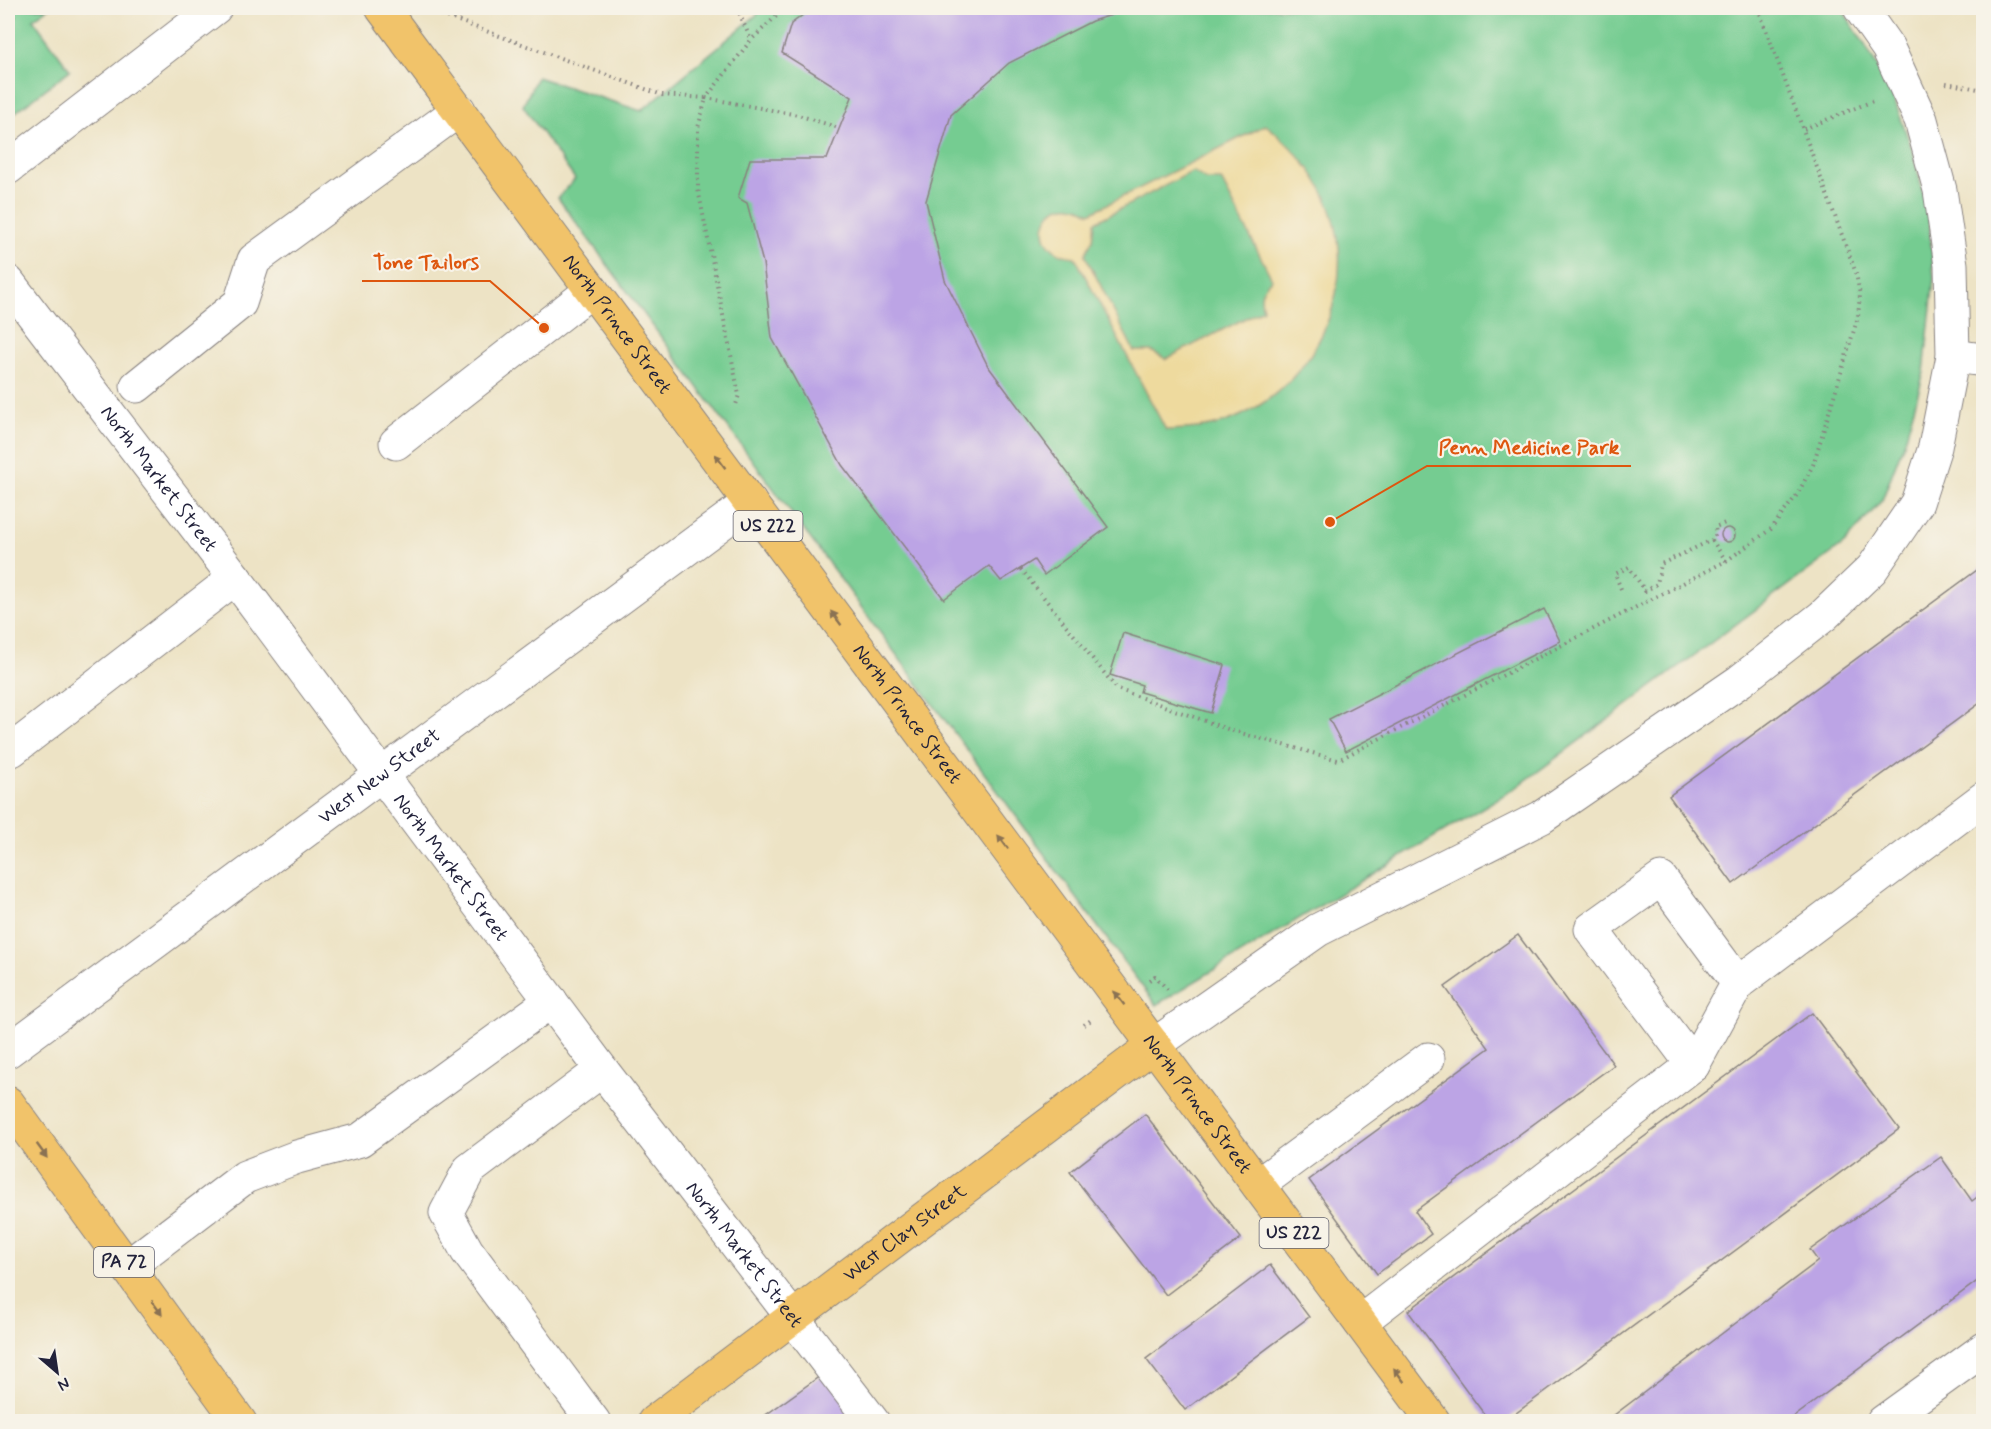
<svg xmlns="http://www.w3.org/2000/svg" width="1991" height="1429" font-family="Mynerve,sans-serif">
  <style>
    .green { fill: #75cc91; stroke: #4c7766; stroke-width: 1.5 }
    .sand { fill: #eeda9e; stroke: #887e6c; stroke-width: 1.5; fill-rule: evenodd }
    .building { fill: #bca4e5 }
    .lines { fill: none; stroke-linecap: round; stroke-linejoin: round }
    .minor-casing { stroke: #888280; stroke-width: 35 }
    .major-casing { stroke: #888280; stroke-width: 35 }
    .highway-casing { stroke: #888280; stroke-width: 35 }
    .path { stroke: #888280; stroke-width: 4; stroke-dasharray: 1.5 4.5; stroke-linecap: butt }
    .minor { stroke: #fff; stroke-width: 33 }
    .major { stroke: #f1c36a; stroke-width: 33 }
    .highway { stroke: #f1c36a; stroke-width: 33 }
    .oneway { fill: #8a7252 }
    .labels { text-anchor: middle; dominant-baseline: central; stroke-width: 4.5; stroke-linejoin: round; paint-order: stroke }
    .shield { fill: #f7f3e8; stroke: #62616f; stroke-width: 1.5 }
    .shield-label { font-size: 18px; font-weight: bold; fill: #22223b }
    .street-label { font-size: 20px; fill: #22223b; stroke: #f7f3e8 }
    .leader { fill: none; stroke: #de560e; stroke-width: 2 }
    .callout-dot { fill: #de560e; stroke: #f7f3e8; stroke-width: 2 }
    .callout-label { font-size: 21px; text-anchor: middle; font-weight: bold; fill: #de560e; stroke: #f7f3e8; stroke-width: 4.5; stroke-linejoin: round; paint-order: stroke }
  </style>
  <rect width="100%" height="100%" fill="#f7f3e8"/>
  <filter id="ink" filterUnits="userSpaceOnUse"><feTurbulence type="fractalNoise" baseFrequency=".0167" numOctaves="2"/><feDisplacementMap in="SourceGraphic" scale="12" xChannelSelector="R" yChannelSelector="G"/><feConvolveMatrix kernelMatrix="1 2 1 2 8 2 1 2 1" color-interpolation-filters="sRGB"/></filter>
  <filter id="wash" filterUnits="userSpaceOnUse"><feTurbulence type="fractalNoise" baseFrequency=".008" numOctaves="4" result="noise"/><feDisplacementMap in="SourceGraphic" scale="24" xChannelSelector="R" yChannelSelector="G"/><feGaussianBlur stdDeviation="1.35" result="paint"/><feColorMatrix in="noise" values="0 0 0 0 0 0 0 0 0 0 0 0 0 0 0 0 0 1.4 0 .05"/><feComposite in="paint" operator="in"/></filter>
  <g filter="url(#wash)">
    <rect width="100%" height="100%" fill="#ede3c5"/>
    <!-- green -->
    <path class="green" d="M 8,8 L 49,8 L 33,19 L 70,70 L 8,118 Z
      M 765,8 L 1841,8 L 1865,45 L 1892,94 L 1913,152 L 1929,219 L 1934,278 L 1924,372 L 1905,440 L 1882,500 L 1844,544 L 1517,787 L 1156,1005 L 558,198 L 575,179 L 523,106 L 537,77 L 641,111 Z"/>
    <!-- sand -->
    <path class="sand" d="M 1266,125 C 1288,143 1306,161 1320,186 C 1370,275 1318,390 1225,422 C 1206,429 1185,429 1166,430 L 1075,257 C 1023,253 1043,184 1090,213 ZM 1193,171 L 1206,180 L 1221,180 L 1272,279 C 1261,288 1259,296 1263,309 L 1166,359 L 1151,351 L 1134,351 L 1085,255 L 1093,239 L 1095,222 Z"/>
    <g id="blocks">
      <!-- building -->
      <path class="building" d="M 812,8 L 1135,8 L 1092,21 L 1009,63 L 951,115 L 926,201 L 945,280 L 988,366 L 1108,527 L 1044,575 L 1034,560 L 1001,581 L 989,566 L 944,599 L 842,465 L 772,338 L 763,263 L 747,203 L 738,198 L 750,159 L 827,159 L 852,97 L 782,53 L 791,24 Z
        M1721 535a7 7 0 1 1 14 0a7 7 0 1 1-14 0Z
        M 1984,565 L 1984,700 L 1733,884 L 1669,796 Z
        M 1544,609 L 1560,641 L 1346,751 L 1329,719 Z
        M 1123,633 L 1225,665 L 1211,713 L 1140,692 L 1142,685 L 1110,675 Z
        M 1518,935 L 1614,1065 L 1415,1211 L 1431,1234 L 1377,1274 L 1309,1180 L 1489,1048 L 1445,987 Z
        M 1812,1013 L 1899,1129 L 1504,1422 L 1490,1422 L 1408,1311 Z
        M 1145,1114 L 1241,1238 L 1166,1295 L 1070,1172 Z
        M 1941,1157 L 1972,1201 L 1984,1192 L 1984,1276 L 1787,1422 L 1605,1422 L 1818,1261 L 1810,1250 Z
        M 1270,1265 L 1309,1317 L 1185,1410 L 1146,1359 Z
        M 827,1371 L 866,1422 L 756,1422 Z"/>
    </g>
  </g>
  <g filter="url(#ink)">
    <use href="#blocks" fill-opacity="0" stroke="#888280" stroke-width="1.5"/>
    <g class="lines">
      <defs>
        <g id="minor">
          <path d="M 8,168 L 215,8"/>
          <path id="s1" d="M 8,282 L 235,578 L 602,1070 L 873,1422"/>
          <path d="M 1953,356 L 1984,360"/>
          <path d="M 137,386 L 240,303 L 254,260 L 459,110"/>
          <path d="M 396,443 L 592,290"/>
          <path d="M 12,750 L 235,578"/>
          <path d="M 1738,983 L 1693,1065 L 1591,929 L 1661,879 L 1738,983 L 1984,798"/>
          <path d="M 1154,1045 L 1318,930 L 1542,817 L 1740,681 L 1823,616 L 1872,569 L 1917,503 L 1935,447 L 1953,356 L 1951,265 L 1940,190 L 1921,120 L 1888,48 L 1860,8"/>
          <path id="s2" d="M 8,1051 L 750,502"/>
          <path d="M 1258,1185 L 1428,1059"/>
          <path d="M 127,1267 L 245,1177 L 297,1157 L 360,1140 L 551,1001"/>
          <path d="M 1360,1322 L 1693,1065"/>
          <path d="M 594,1422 L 467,1251 L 446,1213 L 469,1170 L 602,1070"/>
          <path d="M 1883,1422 L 1984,1349"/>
        </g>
        <g id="major">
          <path d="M 8,1103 L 240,1422"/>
          <path id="s3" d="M 654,1422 L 1154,1045"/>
        </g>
        <g id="highway">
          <path id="s4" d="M 382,8 L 1434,1422"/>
        </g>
      </defs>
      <!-- minor casing -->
      <use href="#minor" class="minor-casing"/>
      <!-- major casing -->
      <use href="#major" class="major-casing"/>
      <!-- highway casing -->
      <use href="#highway" class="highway-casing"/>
      <!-- path -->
      <path class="path" d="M 737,8 L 751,40
        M 785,8 L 751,40 L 706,98 L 798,115 L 839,128
        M 442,15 L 662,95 L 706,98 L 698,128 L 698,189 L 739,395 L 735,408
        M 8,34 L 16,8
        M 1946,83 L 1984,90
        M 1804,129 L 1873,101
        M 1712,540 L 1726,561
        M 1021,569 L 1117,689 L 1230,730 L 1338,760 L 1726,561 L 1771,529 L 1797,495 L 1813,465 L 1858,317 L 1860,295 L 1856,273 L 1758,8
        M 1621,589 L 1615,574 L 1629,567 L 1645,591 L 1657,584 L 1661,564 L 1712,540 L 1716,534 L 1715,527 L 1728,522
        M 1149,980 L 1155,976 L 1168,990 L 1169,989
        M 1084,1025 L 1091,1020"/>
      <!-- minor -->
      <use href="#minor" class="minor"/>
      <!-- major -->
      <use href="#major" class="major"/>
      <!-- highway -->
      <use href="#highway" class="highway"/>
    </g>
    <!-- one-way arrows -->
    <defs><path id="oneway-solid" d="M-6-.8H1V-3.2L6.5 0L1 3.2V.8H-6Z" transform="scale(1.5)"/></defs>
    <g class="oneway">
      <use href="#oneway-solid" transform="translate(720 461) rotate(-127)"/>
      <use href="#oneway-solid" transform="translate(836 618) rotate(-127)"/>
      <use href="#oneway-solid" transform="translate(1003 842) rotate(-127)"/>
      <use href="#oneway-solid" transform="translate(1119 998) rotate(-127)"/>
      <use href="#oneway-solid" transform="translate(42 1151) rotate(54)"/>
      <use href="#oneway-solid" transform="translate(157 1308) rotate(54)"/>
      <use href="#oneway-solid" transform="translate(1399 1375) rotate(-127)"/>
    </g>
  </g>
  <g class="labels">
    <!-- shield labels -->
    <g class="shield">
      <rect x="733.5" y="511" width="69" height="30" rx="4.5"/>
      <rect x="1259.5" y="1218" width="69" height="30" rx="4.5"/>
      <rect x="94" y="1247" width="60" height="30" rx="4.5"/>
    </g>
    <g class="shield-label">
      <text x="768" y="526">US 222</text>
      <text x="1294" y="1233">US 222</text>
      <text x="124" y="1262">PA 72</text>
    </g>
    <!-- street labels -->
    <g class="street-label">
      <text stroke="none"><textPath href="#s4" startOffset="394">North Prince Street</textPath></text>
      <text stroke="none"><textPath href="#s1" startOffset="248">North Market Street</textPath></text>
      <text stroke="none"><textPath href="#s4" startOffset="880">North Prince Street</textPath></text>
      <text stroke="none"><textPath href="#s2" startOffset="462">West New Street</textPath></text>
      <text stroke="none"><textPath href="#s1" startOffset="734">North Market Street</textPath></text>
      <text stroke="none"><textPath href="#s4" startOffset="1366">North Prince Street</textPath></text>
      <text stroke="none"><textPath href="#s3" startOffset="314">West Clay Street</textPath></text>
      <text stroke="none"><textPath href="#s1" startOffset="1220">North Market Street</textPath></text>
    </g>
  </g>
  <!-- callouts -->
  <path class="leader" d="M544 328L490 281H362M1330 522L1427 466H1631"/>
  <g class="callout-dot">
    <circle cx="544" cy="328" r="6"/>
    <circle cx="1330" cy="522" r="6"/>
  </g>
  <g class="callout-label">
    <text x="426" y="269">Tone Tailors</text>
    <text x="1529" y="454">Penn Medicine Park</text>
  </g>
  <!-- margin -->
  <rect width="1991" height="1429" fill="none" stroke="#f7f3e8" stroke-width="30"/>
  <!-- north arrow -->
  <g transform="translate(57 1372) rotate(151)" stroke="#f7f3e8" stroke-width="4.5" paint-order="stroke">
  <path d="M0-4.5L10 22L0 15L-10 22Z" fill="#22223b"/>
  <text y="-9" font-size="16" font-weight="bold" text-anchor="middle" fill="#22223b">N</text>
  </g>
</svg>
